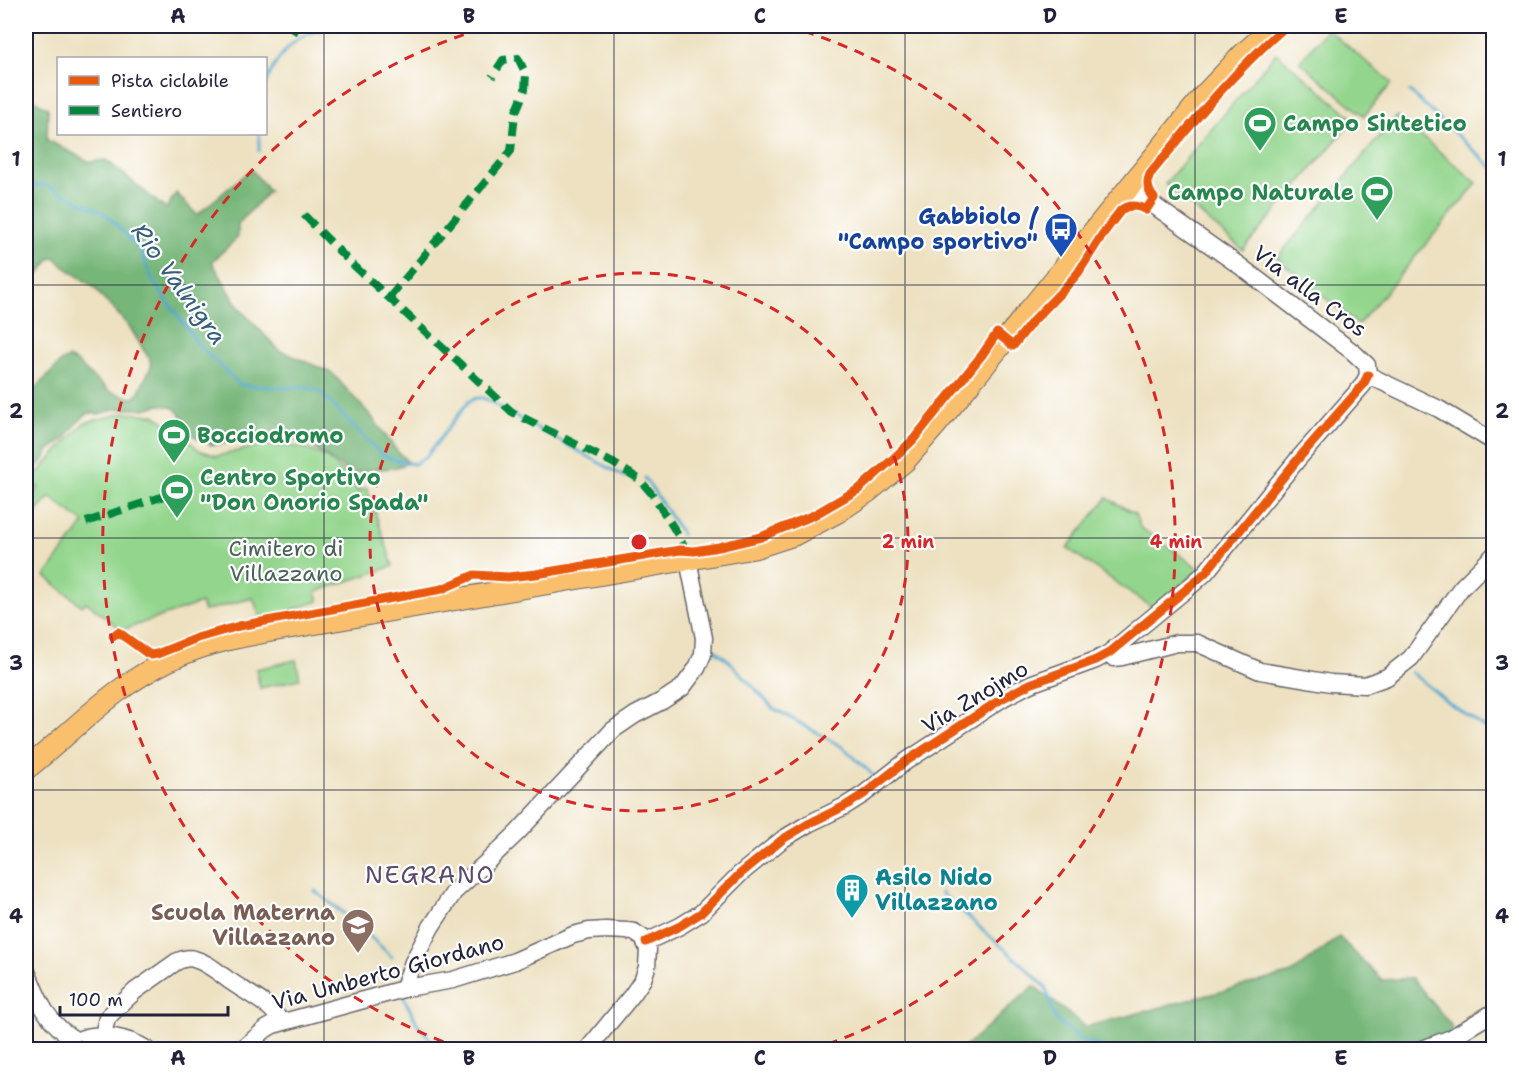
<svg xmlns="http://www.w3.org/2000/svg" width="1519" height="1075" font-family="'Shantell Sans',sans-serif">
  <style>
    .green { fill: #93d58c; stroke: #5a7c64; stroke-width: 1.5 }
    .forest { fill: #76b678; stroke: #4c6c5a; stroke-width: 1.5 }
    .lines { fill: none; stroke-linecap: round; stroke-linejoin: round }
    .stream { stroke: #4fa6cc; stroke-width: 3 }
    .minor-casing { stroke: #69656a; stroke-width: 19 }
    .major-casing { stroke: #69656a; stroke-width: 23 }
    .minor { stroke: #fff; stroke-width: 16 }
    .major { stroke: #f9bf6d; stroke-width: 21 }
    .quiet { stroke: #00873e; stroke-width: 8; stroke-dasharray: 15 8; stroke-linecap: butt }
    .cycleway-casing { stroke: #fff; stroke-width: 13 }
    .cycleway { stroke: #e8590c; stroke-width: 9 }
    .grid { fill: none; stroke: #22223b; stroke-width: 1.5; stroke-opacity: 0.55 }
    .ring { fill: none; stroke: #d62828; stroke-width: 3; stroke-dasharray: 10 8 }
    .labels { text-anchor: middle; dominant-baseline: central; stroke-width: 4.5; stroke-linejoin: round; paint-order: stroke }
    .leisure-label { font-size: 22px; font-weight: bold; fill: #27864d; stroke: #fff; text-anchor: start }
    .transit-label { font-size: 22px; font-weight: bold; fill: #164399; stroke: #fff; text-anchor: end }
    .street-label { font-size: 22px; fill: #22223b; stroke: #fff }
    .park-label { font-size: 22px; fill: #4a6157; stroke: #fff }
    .culture-label { font-size: 22px; font-weight: bold; fill: #0d838f; stroke: #fff; text-anchor: start }
    .education-label { font-size: 22px; font-weight: bold; fill: #785e54; stroke: #fff; text-anchor: end }
    .water-label { font-size: 24px; font-style: italic; fill: #365d7c; stroke: #fff }
    .neighbourhood-label { font-size: 24px; letter-spacing: 1.5px; fill: #5a4a6e; stroke: #fff }
    .centre { fill: #d62828; stroke: #fff; stroke-width: 3 }
    .ring-label { font-size: 18px; text-anchor: middle; font-weight: bold; fill: #d62828; stroke: #fff; stroke-width: 4.5; stroke-linejoin: round; paint-order: stroke }
    .neatline { fill: none; stroke: #22223b; stroke-width: 2 }
    .grid-label { font-size: 20px; text-anchor: middle; font-weight: bold; fill: #22223b }
  </style>
  <rect width="100%" height="100%" fill="#fff"/>
  <filter id="ink" filterUnits="userSpaceOnUse"><feTurbulence type="fractalNoise" baseFrequency=".0167" numOctaves="2"/><feDisplacementMap in="SourceGraphic" scale="12" xChannelSelector="R" yChannelSelector="G"/><feConvolveMatrix kernelMatrix="1 2 1 2 8 2 1 2 1" color-interpolation-filters="sRGB"/></filter>
  <filter id="wash" filterUnits="userSpaceOnUse"><feTurbulence type="fractalNoise" baseFrequency=".008" numOctaves="4" result="noise"/><feDisplacementMap in="SourceGraphic" scale="24" xChannelSelector="R" yChannelSelector="G"/><feGaussianBlur stdDeviation="1.35" result="paint"/><feColorMatrix in="noise" values="0 0 0 0 0 0 0 0 0 0 0 0 0 0 0 0 0 1.4 0 .05"/><feComposite in="paint" operator="in"/></filter>
  <g filter="url(#wash)">
    <rect width="100%" height="100%" fill="#ede1c1"/>
    <!-- green -->
    <path class="green" d="M 1327,29 L 1392,83 L 1364,116 L 1300,62 Z
      M 1276,53 L 1354,119 L 1243,250 L 1165,184 Z
      M 1397,116 L 1477,183 L 1358,325 L 1277,258 Z
      M 123,413 L 154,415 L 176,429 L 199,450 L 217,456 L 264,445 L 301,447 L 326,457 L 355,483 L 357,491 L 367,488 L 393,566 L 316,592 L 319,601 L 261,620 L 253,598 L 204,611 L 201,603 L 122,630 L 86,602 L 82,606 L 45,576 L 84,523 L 50,497 L 26,523 L 26,503 L 39,488 L 30,481 L 84,423 Z
      M 1107,498 L 1135,514 L 1140,527 L 1200,569 L 1153,608 L 1067,548 Z
      M 296,660 L 300,679 L 260,688 L 256,669 Z"/>
    <!-- forest -->
    <path class="forest" d="M 30,98 L 48,108 L 47,140 L 90,162 L 106,160 L 166,209 L 176,193 L 197,215 L 251,169 L 269,191 L 238,224 L 238,237 L 212,262 L 239,308 L 279,350 L 332,373 L 371,416 L 397,451 L 409,463 L 394,468 L 368,470 L 352,474 L 305,442 L 249,431 L 227,443 L 212,445 L 195,437 L 176,409 L 168,406 L 159,405 L 144,409 L 116,409 L 99,414 L 92,413 L 86,414 L 76,424 L 63,441 L 50,449 L 42,462 L 29,472 L 26,476 C 28,481 33,482 35,488 L 26,495 L 26,396 L 35,389 L 62,361 L 68,358 L 77,362 L 91,376 L 111,392 L 131,398 L 136,397 L 151,367 L 150,359 L 144,351 L 131,329 L 112,307 L 104,300 L 95,288 L 63,266 L 56,258 L 51,258 L 39,274 L 29,279 L 26,289 L 26,99 Z
      M 1339,937 L 1382,980 L 1412,978 L 1450,1024 L 1459,1049 L 961,1050 L 1034,986 L 1085,1027 L 1292,973 Z"/>
    <g class="lines">
      <!-- stream -->
      <path class="stream" d="M 266,83 C 273,66 285,47 302,37 C 311,31 324,29 334,26
        M 1410,92 L 1494,169
        M 259,151 L 259,134
        M 26,186 L 45,185 L 106,214 L 140,250 L 153,281 L 198,344 L 240,385 L 283,388 L 303,387 L 319,391 L 382,455 L 402,462 L 414,464 L 426,457 L 468,402 C 482,393 488,400 501,408 L 625,477
        M 645,478 L 682,534
        M 710,646 L 728,660 L 773,708 L 844,748 L 874,776
        M 1411,672 L 1449,703 L 1494,734
        M 315,891 L 351,919 L 392,957
        M 941,893 L 1027,969 L 1046,988 L 1055,1019 L 1082,1041 L 1099,1046 L 1104,1050
        M 403,996 L 418,1025 L 440,1050"/>
    </g>
  </g>
  <g filter="url(#ink)">
    <g class="lines">
      <defs>
        <path id="minor" d="M 1129,188 L 1240,266 L 1353,352 L 1367,365 L 1368,375
          M 1368,375 L 1439,409 L 1494,442
          M 1109,653 L 1114,658 L 1122,657 L 1177,643 L 1197,643 L 1260,671 L 1331,683 L 1365,685 L 1387,677 L 1411,658 L 1461,588 L 1494,555
          M 646,942 L 680,926 L 701,913 L 740,874 L 783,839 L 808,824 L 845,806 L 864,794 L 905,762 L 1003,698 L 1030,684 L 1096,660 L 1109,653 L 1194,583 L 1206,572 L 1298,459 L 1363,385 L 1368,375
          M 26,969 C 39,1001 46,1023 77,1041
          M 407,988 L 406,982 L 413,962 L 431,927 L 454,892 L 489,860 L 518,832 L 613,730 L 635,715 L 662,701 L 682,688 L 697,668 L 703,654 L 704,638 L 688,560
          M 103,1035 L 107,1018 L 112,1013 L 135,991 L 176,962 C 182,959 188,957 194,959 C 209,963 218,973 230,981 C 243,990 258,998 270,1008 C 275,1012 278,1017 280,1023
          M 70,1049 C 73,1046 74,1043 77,1041 C 96,1029 131,1039 148,1050
          M 241,1050 L 266,1029 L 273,1025 L 407,988 L 453,980 L 515,961 L 573,935 L 589,931 L 606,930 L 627,931 L 634,932 L 643,938 L 648,949 L 647,967 L 643,979 L 633,994 L 587,1050
          M 1420,1050 L 1451,1038 L 1494,1012"/>
        <path id="major" d="M 26,769 C 57,745 85,716 117,692 C 148,669 185,650 223,641 C 247,635 271,631 295,627 L 754,548 L 794,535 L 838,512 L 869,491 L 905,461 L 937,424 L 1204,95 L 1244,53 L 1274,26"/>
      </defs>
      <!-- minor casing -->
      <use href="#minor" class="minor-casing"/>
      <!-- major casing -->
      <use href="#major" class="major-casing"/>
      <!-- minor -->
      <use href="#minor" class="minor"/>
      <!-- major -->
      <use href="#major" class="major"/>
      <!-- quiet -->
      <path class="quiet" d="M 289,26 L 298,32
        M 304,215 L 349,261 L 512,412 L 613,463 L 639,479 L 652,494 L 675,530 L 686,550 L 688,560
        M 389,298 L 511,151 L 515,114 L 525,90 L 526,74 L 518,58 L 503,60 L 492,77
        M 86,522 L 167,495
        M 77,1041 L 80,1050"/>
      <defs>
        <path id="cycleway" d="M 113,636 L 118,632 L 147,653 L 151,655 L 157,654 L 197,638 L 239,626 L 442,589 L 474,575 L 508,577 L 536,574 L 680,550 L 694,551 L 719,547 L 761,537 L 814,515 L 859,489 L 894,458 L 913,440 L 982,355 L 997,333 L 1013,346 L 1032,322 L 1063,290 L 1078,273 L 1102,235 L 1121,210 C 1129,204 1137,205 1146,210 L 1154,198 C 1148,191 1146,183 1150,174 C 1193,122 1235,70 1286,26
          M 646,942 L 680,926 L 701,913 L 740,874 L 783,839 L 808,824 L 845,806 L 864,794 L 905,762 L 1003,698 L 1030,684 L 1096,660 L 1109,653 L 1194,583 L 1206,572 L 1298,459 L 1363,385 L 1368,375"/>
      </defs>
      <!-- cycleway casing -->
      <use href="#cycleway" class="cycleway-casing"/>
      <!-- cycleway -->
      <use href="#cycleway" class="cycleway"/>
    </g>
  </g>
  <!-- grid -->
  <path class="grid" d="M 324,26 L 324,1050M 614,26 L 614,1050M 905,26 L 905,1050M 1195,26 L 1195,1050M 26,285 L 1494,285M 26,538 L 1494,538M 26,790 L 1494,790"/>
  <!-- distance rings -->
  <g class="ring">
    <circle cx="639" cy="542" r="269"/>
    <path d="M460 1048A537 537 0 0 1 491 26M787 26A537 537 0 0 1 818 1048"/>
  </g>
  <!-- icons -->
  <defs>
    <symbol id="stadium-pin" viewBox="-11 -11 22 30"><path d="M0 17L-7.5 6A9.5 9.5 0 1 1 7.5 6Z" fill="#2e9e5b" stroke="#fff"/><path d="M0-5a6.5 5 0 1 0 0 10a6.5 5 0 1 0 0-10ZM-3.5-1.8h7v3.6h-7Z" fill="#fff"/></symbol>
    <symbol id="bus-pin" viewBox="-11 -11 22 30"><path d="M0 17L-7.5 6A9.5 9.5 0 1 1 7.5 6Z" fill="#1a4fb4" stroke="#fff"/><path d="M-5-6H5V4H4V6H2V4H-2V6H-4V4H-5ZM-3.5-4V0h7V-4ZM-3.5 1.2v1.5H-2V1.2ZM2 1.2v1.5H3.5V1.2Z" fill="#fff"/></symbol>
    <symbol id="building-pin" viewBox="-11 -11 22 30"><path d="M0 17L-7.5 6A9.5 9.5 0 1 1 7.5 6Z" fill="#0f9aa8" stroke="#fff"/><path d="M-4-6H4V6H1V3H-1V6H-4ZM-2.5-4.3h1.7v1.8h-1.7ZM.8-4.3h1.7v1.8H.8ZM-2.5-1h1.7V.8h-1.7ZM.8-1h1.7V.8H.8Z" fill="#fff"/></symbol>
    <symbol id="school-pin" viewBox="-11 -11 22 30"><path d="M0 17L-7.5 6A9.5 9.5 0 1 1 7.5 6Z" fill="#8d6e63" stroke="#fff"/><path d="M0-5L7-2L0 1L-7-2ZM-4 1L0 2.5L4 1V4Q0 6-4 4Z" fill="#fff"/></symbol>
  </defs>
  <g fill-rule="evenodd">
    <use href="#stadium-pin" x="1241" y="104" width="38" height="52"/>
    <use href="#stadium-pin" x="1358" y="173" width="38" height="52"/>
    <use href="#bus-pin" x="1042" y="210" width="38" height="52"/>
    <use href="#stadium-pin" x="155" y="416" width="38" height="52"/>
    <use href="#stadium-pin" x="158" y="471" width="38" height="52"/>
    <use href="#building-pin" x="833" y="871" width="38" height="52"/>
    <use href="#school-pin" x="339" y="906" width="38" height="52"/>
  </g>
  <g class="labels">
    <!-- leisure labels -->
    <g class="leisure-label">
      <text x="1283" y="123">Campo Sintetico</text>
      <text x="1354" y="192" text-anchor="end">Campo Naturale</text>
      <text x="197" y="435">Bocciodromo</text>
      <text x="200" y="477">Centro Sportivo<tspan x="200" dy="25">"Don Onorio Spada"</tspan></text>
    </g>
    <!-- transit labels -->
    <g class="transit-label">
      <text x="1038" y="216">Gabbiolo /<tspan x="1038" dy="25">"Campo sportivo"</tspan></text>
    </g>
    <!-- street labels -->
    <g class="street-label">
      <text transform="translate(1310 291) rotate(37)">Via alla Cros</text>
      <text transform="translate(975 697) rotate(-31)">Via Znojmo</text>
      <text transform="translate(388 972) rotate(-15)">Via Umberto Giordano</text>
    </g>
    <!-- park labels -->
    <g class="park-label">
      <text x="286" y="548">Cimitero di<tspan x="286" dy="25">Villazzano</tspan></text>
    </g>
    <!-- culture labels -->
    <g class="culture-label">
      <text x="875" y="877">Asilo Nido<tspan x="875" dy="25">Villazzano</tspan></text>
    </g>
    <!-- education labels -->
    <g class="education-label">
      <text x="335" y="912">Scuola Materna<tspan x="335" dy="25">Villazzano</tspan></text>
    </g>
    <!-- water labels -->
    <g class="water-label">
      <text transform="translate(179 284) rotate(54)">Rio Valnigra</text>
    </g>
    <!-- neighbourhood labels -->
    <g class="neighbourhood-label">
      <text x="430" y="875">NEGRANO</text>
    </g>
  </g>
  <circle cx="639" cy="542" r="9" class="centre"/>
  <g class="ring-label">
    <text x="908" y="548">2 min</text>
    <text x="1176" y="548">4 min</text>
  </g>
  <!-- margin -->
  <rect width="1519" height="1075" fill="none" stroke="#fff" stroke-width="66"/>
  <!-- legend -->
  <rect x="57" y="57" width="210" height="78" fill="#ffffff" stroke="#a7a7b1" stroke-width="1.5"/>
  <rect x="69" y="76" width="30" height="9" fill="#e8590c" stroke="#a7a7b1" stroke-width="1.5"/>
  <text x="111" y="87" font-size="18" fill="#22223b">Pista ciclabile</text>
  <rect x="69" y="106" width="30" height="9" fill="#00873e" stroke="#a7a7b1" stroke-width="1.5"/>
  <text x="111" y="117" font-size="18" fill="#22223b">Sentiero</text>
  <!-- scale -->
  <path d="M60 1006v9h168v-9" fill="none" stroke="#22223b" stroke-width="3"/>
  <text x="69" y="1006" font-size="18" fill="#22223b" stroke="#ffffff" stroke-width="4.5" paint-order="stroke">100 m</text>
  <rect x="33" y="33" width="1453" height="1009" class="neatline"/>
  <g class="grid-label">
    <text x="178" y="23">A</text>
    <text x="469" y="23">B</text>
    <text x="760" y="23">C</text>
    <text x="1050" y="23">D</text>
    <text x="1341" y="23">E</text>
    <text x="16" y="166">1</text>
    <text x="1502" y="166">1</text>
    <text x="16" y="418">2</text>
    <text x="1502" y="418">2</text>
    <text x="16" y="670">3</text>
    <text x="1502" y="670">3</text>
    <text x="16" y="923">4</text>
    <text x="1502" y="923">4</text>
    <text x="178" y="1065">A</text>
    <text x="469" y="1065">B</text>
    <text x="760" y="1065">C</text>
    <text x="1050" y="1065">D</text>
    <text x="1341" y="1065">E</text>
  </g>
</svg>
